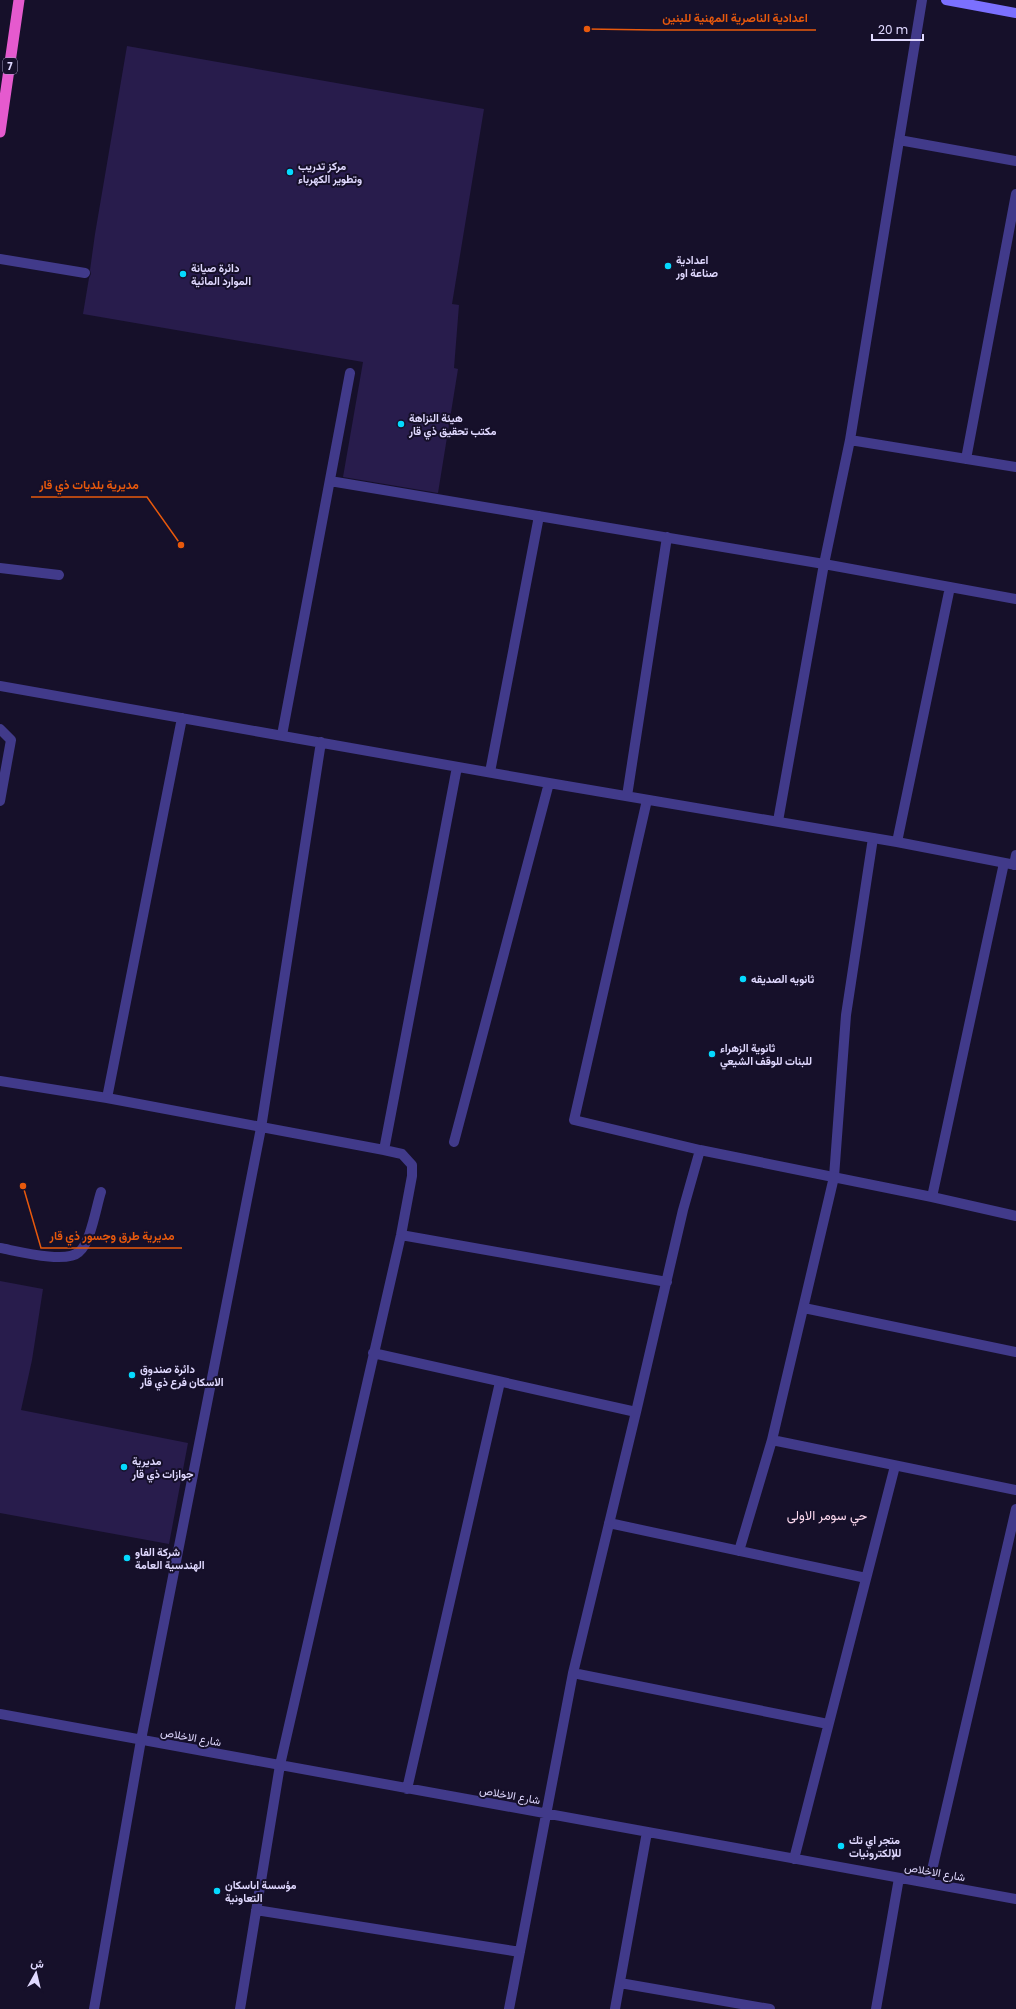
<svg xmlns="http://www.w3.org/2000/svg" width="1016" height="2009" font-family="Poppins,Vazirmatn,sans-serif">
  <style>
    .building { fill: #281c4c }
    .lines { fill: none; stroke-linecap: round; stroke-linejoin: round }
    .service { stroke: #413a8a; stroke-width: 10 }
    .minor { stroke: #413a8a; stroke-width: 10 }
    .secondary { stroke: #7b70ff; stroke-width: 10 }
    .trunk { stroke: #e55ace; stroke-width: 11 }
    .poi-dot { fill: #05daff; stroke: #16102a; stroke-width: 1.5 }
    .labels { text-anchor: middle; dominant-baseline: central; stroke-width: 4; stroke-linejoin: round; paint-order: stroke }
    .shield { fill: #16102a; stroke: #a39dbf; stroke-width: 1 }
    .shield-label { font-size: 10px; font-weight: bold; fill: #e0d9ff }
    .poi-label { font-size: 11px; font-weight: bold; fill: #e0d9ff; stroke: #16102a; text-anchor: start }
    .street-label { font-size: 11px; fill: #e0d9ff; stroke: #16102a }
    .quarter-label { font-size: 13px; fill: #ffdbf0; stroke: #16102a }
    .leader { fill: none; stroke: #e8590c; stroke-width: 1.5 }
    .callout-dot { fill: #e8590c; stroke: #16102a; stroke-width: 1.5 }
    .callout-label { font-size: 12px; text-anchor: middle; font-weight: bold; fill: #e8590c; stroke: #16102a; stroke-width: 4; stroke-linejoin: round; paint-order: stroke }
  </style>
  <rect width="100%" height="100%" fill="#16102a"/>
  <!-- building -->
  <path class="building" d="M 127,46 L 484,109 L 452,304 L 459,305 L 454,368 L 458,369 L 438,493 L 343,477 L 363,362 L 83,314 L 89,278 L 91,274 L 90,270 L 95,234 Z
    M 0,1281 L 43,1289 L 32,1360 L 21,1410 L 188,1443 L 169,1544 L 0,1513 Z"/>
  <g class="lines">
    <!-- service -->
    <path class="service" d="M 0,259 L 85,273
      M 0,568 L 59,575
      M 834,1177 L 846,1015 L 873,838
      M 0,1248 C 17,1251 66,1264 79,1252 C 91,1242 96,1207 101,1192"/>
    <!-- minor -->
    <path class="minor" d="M 899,140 L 1016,161
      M 850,440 L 1016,467
      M 966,459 L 1016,194
      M 330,481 L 824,564 L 1016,599
      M 0,686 L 549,783 L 897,842 L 1016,865
      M 0,729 L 11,740 L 0,801
      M 282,735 L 350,373
      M 490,772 L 539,516
      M 627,796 L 667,537
      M 647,800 L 574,1120 L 700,1150 L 932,1197 L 1016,1216
      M 778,821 L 824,564 L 850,440 L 922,0
      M 897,842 L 950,587
      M 1014,865 L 1016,855
      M 0,1081 L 107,1098 L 384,1150 L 402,1154 L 412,1165 L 412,1176 L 401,1235 L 280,1765 L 240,2009
      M 107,1098 L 182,718
      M 454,1142 L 549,783
      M 384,1150 L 457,767
      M 932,1197 L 1004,863
      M 401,1235 L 667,1282
      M 804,1308 L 1016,1352
      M 373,1353 L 636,1412
      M 772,1440 L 1016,1490
      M 609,1523 L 866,1578
      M 739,1551 L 772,1440 L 834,1177
      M 573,1673 L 828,1724
      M 0,1714 L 1016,1899
      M 407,1789 L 500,1382
      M 794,1859 L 895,1466
      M 929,1883 L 1016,1509
      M 256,1910 L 520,1952
      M 620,1983 L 770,2009
      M 94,2009 L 141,1740 L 261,1128 L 321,742
      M 509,2009 L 573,1673 L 636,1412 L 683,1210 L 700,1150
      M 615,2009 L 647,1832
      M 876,2009 L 899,1878"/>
    <!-- secondary -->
    <path class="secondary" d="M 946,0 L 1016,13"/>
    <!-- trunk -->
    <path class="trunk" d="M 0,132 L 19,0"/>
  </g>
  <!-- markers -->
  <g class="poi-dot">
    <circle cx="290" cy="172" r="4"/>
    <circle cx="668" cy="266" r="4"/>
    <circle cx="183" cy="274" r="4"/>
    <circle cx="401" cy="424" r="4"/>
    <circle cx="743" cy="979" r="4"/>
    <circle cx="712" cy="1054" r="4"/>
    <circle cx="132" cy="1375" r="4"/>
    <circle cx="124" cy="1467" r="4"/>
    <circle cx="127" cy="1558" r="4"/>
    <circle cx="841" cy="1846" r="4"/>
    <circle cx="217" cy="1891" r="4"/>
  </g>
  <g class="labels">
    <!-- shield labels -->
    <rect class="shield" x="3" y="58" width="14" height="16" rx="3"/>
    <g class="shield-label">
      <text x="10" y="66">7</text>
    </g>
    <!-- poi labels -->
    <g class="poi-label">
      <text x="298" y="166">مركز تدريب<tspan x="298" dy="13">وتطوير الكهرباء</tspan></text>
      <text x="676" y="260">اعدادية<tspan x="676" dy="13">صناعة اور</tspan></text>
      <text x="191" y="268">دائرة صيانة<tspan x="191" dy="13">الموارد المائية</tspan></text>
      <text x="409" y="418">هيئة النزاهة<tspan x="409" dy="13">مكتب تحقيق ذي قار</tspan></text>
      <text x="751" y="979">ثانويه الصديقه</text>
      <text x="720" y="1048">ثانوية الزهراء<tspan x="720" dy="13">للبنات للوقف الشيعي</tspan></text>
      <text x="140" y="1369">دائرة صندوق<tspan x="140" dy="13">الاسكان فرع ذي قار</tspan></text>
      <text x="132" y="1461">مديرية<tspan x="132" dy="13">جوازات ذي قار</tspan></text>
      <text x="135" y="1552">شركة الفاو<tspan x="135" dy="13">الهندسية العامة</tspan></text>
      <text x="849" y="1840">متجر اي تك<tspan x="849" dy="13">للإلكترونيات</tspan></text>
      <text x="225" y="1885">مؤسسة اىاسكان<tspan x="225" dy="13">التعاونية</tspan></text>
    </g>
    <!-- street labels -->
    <g class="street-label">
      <text transform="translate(191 1737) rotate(10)">شارع الاخلاص</text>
      <text transform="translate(510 1795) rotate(10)">شارع الاخلاص</text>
      <text transform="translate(935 1872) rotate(10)">شارع الاخلاص</text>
    </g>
    <!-- quarter labels -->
    <g class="quarter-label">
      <text x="827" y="1515">حي سومر الاولى</text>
    </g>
  </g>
  <!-- callouts -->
  <path class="leader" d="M587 29L654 30H816M181 545L147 497H31M23 1186L41 1248H182"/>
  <g class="callout-dot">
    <circle cx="587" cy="29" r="4"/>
    <circle cx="181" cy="545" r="4"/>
    <circle cx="23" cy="1186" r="4"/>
  </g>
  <g class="callout-label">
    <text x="735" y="22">اعدادية الناصرية المهنية للبنين</text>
    <text x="89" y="489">مديرية بلديات ذي قار</text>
    <text x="112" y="1240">مديرية طرق وجسور ذي قار</text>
  </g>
  <!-- north arrow -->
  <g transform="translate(36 1973) rotate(8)" stroke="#16102a" stroke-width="3" paint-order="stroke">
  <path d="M0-3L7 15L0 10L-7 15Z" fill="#e0d9ff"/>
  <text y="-6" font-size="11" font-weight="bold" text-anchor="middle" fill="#e0d9ff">ش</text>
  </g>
  <!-- scale -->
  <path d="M872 34v6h51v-6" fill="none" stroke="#e0d9ff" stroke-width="2"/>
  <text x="878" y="34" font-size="12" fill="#e0d9ff" stroke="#16102a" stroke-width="3" paint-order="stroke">20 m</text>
</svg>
